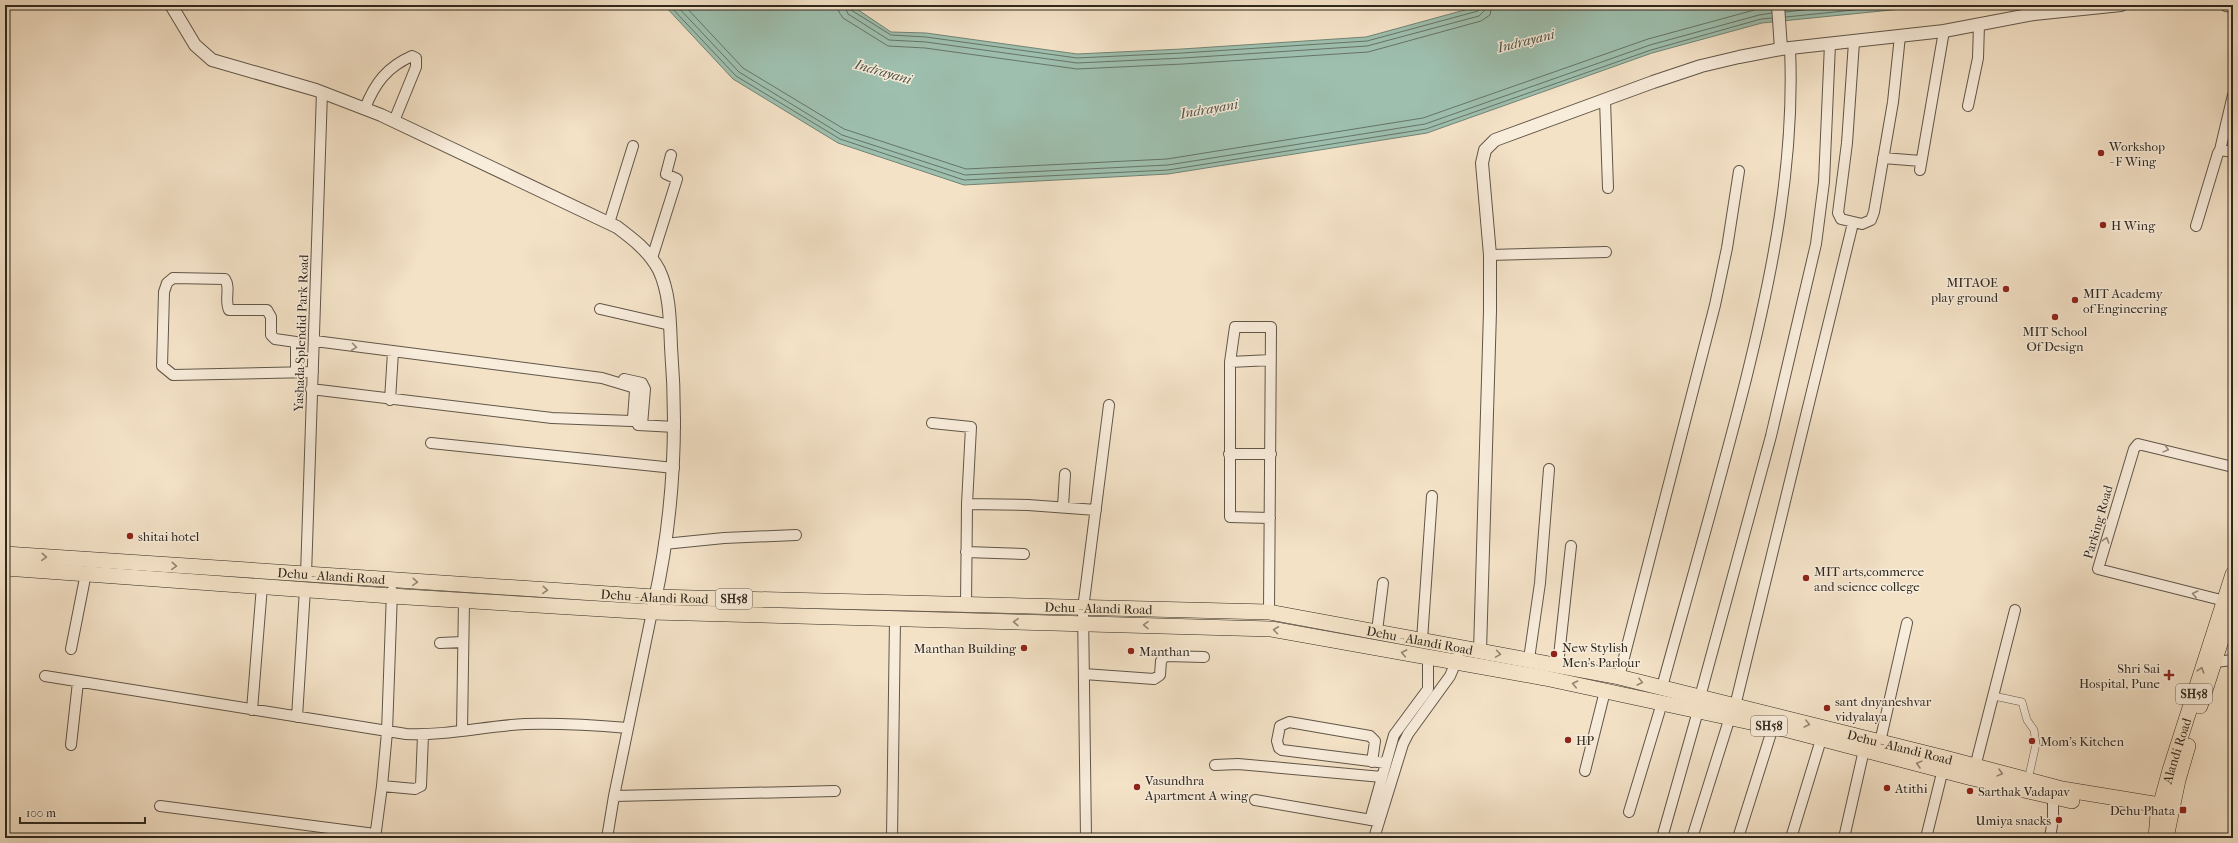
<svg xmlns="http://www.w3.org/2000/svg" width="2238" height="843" font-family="'IM FELL French Canon',serif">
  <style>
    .water { fill: #9ebfae; stroke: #728374 }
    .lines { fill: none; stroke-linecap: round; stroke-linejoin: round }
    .shore { stroke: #667466; stroke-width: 1 }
    .pedestrian-casing { stroke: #605648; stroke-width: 8 }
    .minor-casing { stroke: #605648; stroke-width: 12 }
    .tertiary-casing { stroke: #605648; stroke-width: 14 }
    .primary-casing { stroke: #2f281e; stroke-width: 16 }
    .pedestrian { stroke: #f8ecdb; stroke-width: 7 }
    .minor { stroke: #f8ecdb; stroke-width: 10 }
    .tertiary { stroke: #f8ecdb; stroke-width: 12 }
    .primary { stroke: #f4e2c7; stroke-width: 15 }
    .oneway { stroke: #948a7c }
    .oneway2 { stroke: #928572 }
    .poi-dot { fill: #8f2418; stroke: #f8ecdb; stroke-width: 1.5 }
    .labels { text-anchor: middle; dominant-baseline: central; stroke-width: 3; stroke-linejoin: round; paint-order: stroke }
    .shield { fill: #f8ecdb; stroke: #6b6357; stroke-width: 1 }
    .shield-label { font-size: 12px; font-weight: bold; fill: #2f281e }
    .poi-label { font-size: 13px; fill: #2f281e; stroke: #f8ecdb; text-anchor: start }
    .street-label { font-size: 13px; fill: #2f281e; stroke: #f8ecdb }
    .water-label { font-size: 14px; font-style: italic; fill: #505549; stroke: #f8ecdb }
  </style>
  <rect width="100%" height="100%" fill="#f4e2c7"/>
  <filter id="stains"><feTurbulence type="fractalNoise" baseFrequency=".005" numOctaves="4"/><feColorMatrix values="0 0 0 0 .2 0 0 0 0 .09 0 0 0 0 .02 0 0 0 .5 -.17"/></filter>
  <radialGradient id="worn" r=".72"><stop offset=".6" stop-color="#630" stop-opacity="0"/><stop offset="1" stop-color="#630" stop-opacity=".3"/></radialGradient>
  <!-- water -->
  <path class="water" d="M 664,5 L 851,5 L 891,32 L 926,33 L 1077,54 L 1182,49 L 1366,37 L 1483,5 L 1941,5 L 1762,23 L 1652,53 L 1427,133 L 1168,174 L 964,185 L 838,143 L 733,79 Z"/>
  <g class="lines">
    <!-- shore -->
    <path class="shore" d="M 669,5 L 736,76 L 840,139 L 964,180 L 1168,170 L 1426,129 L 1651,50 L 1761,19 L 1772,18
      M 676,5 L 739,72 L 842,135 L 965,175 L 1168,165 L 1425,124 L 1650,45 L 1759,15 L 1772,13
      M 684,5 L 743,68 L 844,129 L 966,169 L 1167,159 L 1423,118 L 1648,39 L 1758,9 L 1771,7
      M 838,5 L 839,12 L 843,18 L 888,46 L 925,48 L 1077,69 L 1183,64 L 1368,52 L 1481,21 L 1490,15 L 1492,5
      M 844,5 L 848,14 L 889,40 L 926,42 L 1077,63 L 1183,58 L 1367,46 L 1479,16 L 1484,11 L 1486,5
      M 849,5 L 851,10 L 891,35 L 926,37 L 1077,58 L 1182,53 L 1367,41 L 1478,11 L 1481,5
      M 1785,12 L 1852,5
      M 1786,17 L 1902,5"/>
    <defs>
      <path id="pedestrian" d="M 1994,696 L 2022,702 L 2027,720 L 2034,730 L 2036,744 L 2028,780"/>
      <path id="minor" d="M 1854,42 L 1847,143 L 1838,213 L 1841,219 L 1862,224 L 1871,220 L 1874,212 L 1893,102 L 1900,36
        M 1605,100 L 1608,188
        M 1968,106 L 1978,58 L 1979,24
        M 365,108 C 375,83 387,67 412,56 L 416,58 L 416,67 L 394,121
        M 2220,150 L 2233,95
        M 1883,158 L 1921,161
        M 1920,170 L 1944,31
        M 609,223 L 633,146
        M 2196,226 L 2218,153 L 2220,150 L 2233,152
        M 1490,255 L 1606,252
        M 652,258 L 677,179 L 666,174 L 671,155
        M 600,309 L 670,325
        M 1230,362 L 1271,360
        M 296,372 L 296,342 L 275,339 L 271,335 L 271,317 L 267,310 L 229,310 C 224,300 231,288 225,279 L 173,278 L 167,283 L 164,292 L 162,366 L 173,375 L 313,372
        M 624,379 L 642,383 L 645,389 L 642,425
        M 311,389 L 552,418 L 631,421 L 633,418 L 635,391 L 632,387 L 602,378 L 315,341
        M 390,400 L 393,352
        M 932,423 L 971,427 L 967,504 L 966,606
        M 638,425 L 675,427
        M 431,443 L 674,468
        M 1229,454 L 1271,454
        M 967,504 L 1028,505 L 1096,510
        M 1063,507 L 1065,474
        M 664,544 L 724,538 L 796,535
        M 966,552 L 1024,554
        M 306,575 L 322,92
        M 2233,603 L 2098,569 L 2134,449 L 2138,444 L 2233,467
        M 1269,612 L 1271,327 L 1235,327 L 1230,362 L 1230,517 L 1270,518
        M 1377,631 L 1383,583
        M 1422,640 L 1432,496
        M 440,643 L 463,642
        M 71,649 L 86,573
        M 1529,659 L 1540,583 L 1549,469
        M 2215,662 L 2233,660
        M 1558,665 L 1571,546
        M 1084,674 L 1154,679 L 1160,675 L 1161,661 L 1165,656 L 1204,657
        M 45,676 L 406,734 C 446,736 485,726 525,724 C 559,723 593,725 628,728
        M 1619,677 L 1715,305 L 1727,248 L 1739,171
        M 1662,687 C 1690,585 1720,482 1746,379 C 1773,270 1795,161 1790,48
        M 1700,697 L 1771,436 L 1816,244 L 1824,182 L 1830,44
        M 1735,706 L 1853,223
        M 252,710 L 262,586
        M 297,717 L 305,589
        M 462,731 L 464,600
        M 1880,742 L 1907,623
        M 71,745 L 78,682
        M 1372,762 L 1375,741 L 1370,736 L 1289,722 L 1280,726 L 1277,741 L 1279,748 L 1282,750 L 1386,763
        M 1215,765 L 1238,764 L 1382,777
        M 1585,771 L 1605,691
        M 1974,771 L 2015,610
        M 382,786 L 415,789 L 421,786 L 423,735
        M 614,796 L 835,791
        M 1255,800 L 1377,821
        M 160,806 L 375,834
        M 1629,812 L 1662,703
        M 1370,820 L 1394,735 L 1428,689 L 1428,658
        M 375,838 L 382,786 L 387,732 L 392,591
        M 607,838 L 614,796 L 652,612
        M 892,838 L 895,619
        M 1086,838 L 1083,609 L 1109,405
        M 1374,838 L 1403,744 L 1408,734 L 1450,676 L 1458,657
        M 1662,838 L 1698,711
        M 1692,838 L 1730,717
        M 1738,838 L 1773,727
        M 1791,838 L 1823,733
        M 1844,838 L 1864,750
        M 1926,838 L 1944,765
        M 2050,838 L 2053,819 L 2053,798"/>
      <path id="tertiary" d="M 171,5 L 195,45 L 212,60 L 316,90 L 381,115 L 617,227 C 633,239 649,251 659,270 C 670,293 670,322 671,347 C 678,434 673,519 654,604
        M 1778,5 L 1781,49
        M 2226,5 L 2233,6
        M 1480,651 L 1490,311 L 1490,255 L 1482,163 L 1485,150 L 1495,140 L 1653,82 L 1701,66 L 1739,57 L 1781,49 L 1944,31 L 2034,14 L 2121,5"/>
      <g id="primary">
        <path id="s1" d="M 5,554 L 655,597 L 1269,612 L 1619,677 L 1945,758 L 2062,789 L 2172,807"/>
        <path d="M 5,568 L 391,596 L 652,612 L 1271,629 L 1545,678 L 1638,698 L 1788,730 L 1972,778 L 2072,801"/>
        <path d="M 2200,706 L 2227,622"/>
        <path id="s2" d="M 2156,838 L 2158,814 L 2170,770 L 2233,574"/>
        <path d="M 2166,838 L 2178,780 L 2188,746"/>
      </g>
    </defs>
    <!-- pedestrian casing -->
    <use href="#pedestrian" class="pedestrian-casing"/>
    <!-- minor casing -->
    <use href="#minor" class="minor-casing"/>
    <!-- tertiary casing -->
    <use href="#tertiary" class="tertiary-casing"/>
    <!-- primary casing -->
    <use href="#primary" class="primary-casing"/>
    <!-- pedestrian -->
    <use href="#pedestrian" class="pedestrian"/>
    <!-- minor -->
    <use href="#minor" class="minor"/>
    <!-- tertiary -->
    <use href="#tertiary" class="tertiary"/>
    <!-- primary -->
    <use href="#primary" class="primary"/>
  </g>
  <!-- one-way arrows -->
  <defs><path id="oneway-chevron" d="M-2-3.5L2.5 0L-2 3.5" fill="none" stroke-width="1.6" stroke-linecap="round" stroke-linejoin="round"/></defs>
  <g class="oneway">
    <use href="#oneway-chevron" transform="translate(354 347) rotate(8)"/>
    <use href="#oneway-chevron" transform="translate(2166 449) rotate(15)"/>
    <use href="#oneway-chevron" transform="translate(2106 540) rotate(-73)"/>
    <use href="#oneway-chevron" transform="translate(2195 594) rotate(-167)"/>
  </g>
  <g class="oneway2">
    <use href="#oneway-chevron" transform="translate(44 557) rotate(4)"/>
    <use href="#oneway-chevron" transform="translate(174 566) rotate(4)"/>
    <use href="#oneway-chevron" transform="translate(415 582) rotate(4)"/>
    <use href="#oneway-chevron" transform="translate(545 590) rotate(4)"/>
    <use href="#oneway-chevron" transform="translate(1016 622) rotate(-179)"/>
    <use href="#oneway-chevron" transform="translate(1146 625) rotate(-179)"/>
    <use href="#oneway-chevron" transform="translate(1276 630) rotate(-173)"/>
    <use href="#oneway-chevron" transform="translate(1404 653) rotate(-169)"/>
    <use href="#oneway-chevron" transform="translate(1498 654) rotate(9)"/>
    <use href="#oneway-chevron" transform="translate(2201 670) rotate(-73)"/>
    <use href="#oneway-chevron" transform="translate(1640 682) rotate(14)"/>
    <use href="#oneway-chevron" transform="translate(1575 684) rotate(-168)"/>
    <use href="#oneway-chevron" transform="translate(1807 724) rotate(14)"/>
    <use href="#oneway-chevron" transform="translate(1919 764) rotate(-165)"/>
    <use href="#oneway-chevron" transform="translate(2000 773) rotate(15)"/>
  </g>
  <!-- markers -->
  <g class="poi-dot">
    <circle cx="2101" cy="153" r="4"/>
    <circle cx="2103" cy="225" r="4"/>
    <circle cx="2006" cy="289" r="4"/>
    <circle cx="2075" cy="300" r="4"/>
    <circle cx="2055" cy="317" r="4"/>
    <circle cx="130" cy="536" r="4"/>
    <circle cx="1806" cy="578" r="4"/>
    <circle cx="1024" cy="648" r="4"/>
    <circle cx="1131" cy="651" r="4"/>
    <circle cx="1554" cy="654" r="4"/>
    <path d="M2167 669h4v4h4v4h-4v4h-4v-4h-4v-4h4z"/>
    <circle cx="1827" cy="708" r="4"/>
    <circle cx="1568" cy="740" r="4"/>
    <circle cx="2032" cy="741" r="4"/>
    <circle cx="1137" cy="787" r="4"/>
    <circle cx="1887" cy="788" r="4"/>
    <circle cx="1970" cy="791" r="4"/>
    <rect x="2179" y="806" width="8" height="8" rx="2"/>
    <circle cx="2059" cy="820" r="4"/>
  </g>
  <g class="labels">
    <!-- shield labels -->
    <g class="shield">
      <rect x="716" y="589" width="36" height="20" rx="3"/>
      <rect x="2176" y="684" width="36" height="20" rx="3"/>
      <rect x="1751" y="716" width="36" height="20" rx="3"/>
    </g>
    <g class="shield-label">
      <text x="734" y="599">SH58</text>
      <text x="2194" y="694">SH58</text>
      <text x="1769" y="726">SH58</text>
    </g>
    <!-- poi labels -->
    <g class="poi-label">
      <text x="2109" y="146">Workshop<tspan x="2109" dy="15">- F Wing</tspan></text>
      <text x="2111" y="225">H Wing</text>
      <text x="1998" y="282" text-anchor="end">MITAOE<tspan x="1998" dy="15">play ground</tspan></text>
      <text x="2083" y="293">MIT Academy<tspan x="2083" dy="15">of Engineering</tspan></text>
      <text x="2055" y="331" text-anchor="middle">MIT School<tspan x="2055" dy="15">Of Design</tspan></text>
      <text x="138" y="536">shitai hotel</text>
      <text x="1814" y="571">MIT arts,commerce<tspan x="1814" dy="15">and science college</tspan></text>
      <text x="1562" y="647">New Stylish<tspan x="1562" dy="15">Men's Parlour</tspan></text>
      <text x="1016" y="648" text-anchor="end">Manthan Building</text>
      <text x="1139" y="651">Manthan</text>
      <text x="2160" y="668" text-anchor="end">Shri Sai<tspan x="2160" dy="15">Hospital, Pune</tspan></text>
      <text x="1835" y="701">sant dnyaneshvar<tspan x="1835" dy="15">vidyalaya</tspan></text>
      <text x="1576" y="740">HP</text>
      <text x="2040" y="741">Mom's Kitchen</text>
      <text x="1145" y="780">Vasundhra<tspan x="1145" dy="15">Apartment A wing</tspan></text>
      <text x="1895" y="788">Atithi</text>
      <text x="1978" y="791">Sarthak Vadapav</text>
      <text x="2175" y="810" text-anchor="end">Dehu Phata</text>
      <text x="2051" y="820" text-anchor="end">Umiya snacks</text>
    </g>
    <!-- street labels -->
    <g class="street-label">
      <text transform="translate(301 333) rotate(-88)">Yashada Splendid Park Road</text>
      <text transform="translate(2098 522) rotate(-74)">Parking Road</text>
      <text stroke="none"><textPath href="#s1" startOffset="327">Dehu - Alandi Road</textPath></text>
      <text stroke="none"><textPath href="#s1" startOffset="651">Dehu - Alandi Road</textPath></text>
      <text stroke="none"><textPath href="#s1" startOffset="1095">Dehu - Alandi Road</textPath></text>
      <text stroke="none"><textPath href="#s1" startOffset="1419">Dehu - Alandi Road</textPath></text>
      <text stroke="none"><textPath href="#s1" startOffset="1911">Dehu - Alandi Road</textPath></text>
      <text stroke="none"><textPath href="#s2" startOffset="90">Alandi Road</textPath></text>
    </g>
    <!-- water labels -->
    <g class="water-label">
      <text transform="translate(1526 41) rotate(-14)">Indrayani</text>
      <text transform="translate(883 72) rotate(16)">Indrayani</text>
      <text transform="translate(1209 109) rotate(-10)">Indrayani</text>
    </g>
  </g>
  <!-- margin -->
  <rect width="2238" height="843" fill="none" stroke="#f4e2c7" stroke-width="20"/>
  <rect x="6" y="6" width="2226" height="831" fill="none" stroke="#2f281e" stroke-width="2"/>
  <rect x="10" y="10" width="2218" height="823" fill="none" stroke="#2f281e"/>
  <!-- scale -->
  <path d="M20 817v6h125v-6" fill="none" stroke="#2f281e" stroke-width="2"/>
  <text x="26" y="817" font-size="12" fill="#2f281e" stroke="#f8ecdb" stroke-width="3" paint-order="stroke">100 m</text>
  <rect width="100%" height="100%" filter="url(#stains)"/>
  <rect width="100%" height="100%" fill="url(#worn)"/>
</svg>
